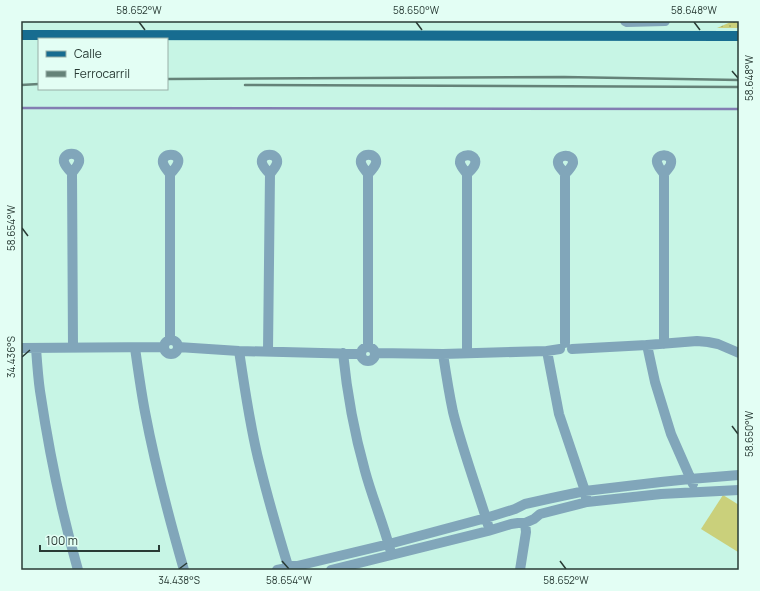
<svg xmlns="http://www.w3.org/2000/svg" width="760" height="591" font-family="Manrope,sans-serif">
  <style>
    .grass { fill: url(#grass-dots) }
    .garden { fill: #cad07b }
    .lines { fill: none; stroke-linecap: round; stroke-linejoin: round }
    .stream { stroke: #837eb2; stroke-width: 2.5 }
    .minor { stroke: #81a6ba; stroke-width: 10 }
    .major { stroke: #176c90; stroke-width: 10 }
    .rail { stroke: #658278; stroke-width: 2.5 }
    .ticks { fill: none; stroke: #293b35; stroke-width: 1.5 }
    .neatline { fill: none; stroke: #293b35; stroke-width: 1.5 }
    .ticks-label { font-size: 10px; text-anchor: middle; fill: #293b35 }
  </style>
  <defs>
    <pattern id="grass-dots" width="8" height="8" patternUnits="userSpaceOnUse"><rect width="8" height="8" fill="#cad07b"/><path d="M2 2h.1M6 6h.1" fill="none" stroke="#a4aa66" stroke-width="1.8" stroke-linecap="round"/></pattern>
  </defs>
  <rect width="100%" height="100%" fill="#c7f5e5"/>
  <!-- grass -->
  <path class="grass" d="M 733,21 L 739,21 L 739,28 L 717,28 Z"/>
  <!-- garden -->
  <path class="garden" d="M 723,495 L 739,505 L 739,550 L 738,552 L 701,529 Z"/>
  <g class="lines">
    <!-- stream -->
    <path class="stream" d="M 21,108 L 739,109"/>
    <!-- minor -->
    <path class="minor" d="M 625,21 L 627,22 L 665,21
      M 72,173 C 69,170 65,166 64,162 C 62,151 81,151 79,162 C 78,166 74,170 72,173 L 73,347
      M 368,174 C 371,171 375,167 376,163 C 378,152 359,152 361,163 C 362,167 366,171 368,174 L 368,346
      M 664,174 C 666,170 671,167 671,163 C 673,152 652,153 658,165 C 659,168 662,171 664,174 L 664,344
      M 170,339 L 170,174 C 168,171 164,167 163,163 C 161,152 181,152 178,163 C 177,167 173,171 170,174
      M164 347a7 7 0 1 1 14 0a7 7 0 1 1-14 0Z
      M 565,343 L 565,174 C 568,171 572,167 573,163 C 574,152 553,154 559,166 C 561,169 564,172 565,174
      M 647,345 L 655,382 L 671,434 L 693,484
      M361 354a7 7 0 1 1 14 0a7 7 0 1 1-14 0Z
      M 178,347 L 239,351 L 360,354
      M 21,348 L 164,347
      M 36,348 C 37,362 38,377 40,391 C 49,451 61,511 78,570
      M 135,348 C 138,369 141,391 145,412 C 155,465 169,518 184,570
      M 572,349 L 647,345 L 697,341 L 708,342 L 718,344 L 739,353
      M 239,351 C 245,389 250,428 260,466 C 268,499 278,533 288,566
      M 268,351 L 270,174 C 272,171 276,167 277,163 C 279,152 260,152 262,163 C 263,167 267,171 270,174
      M 547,351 L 559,414 L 585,491 L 586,498
      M 343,353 C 347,393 354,432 365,471 C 372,497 383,523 390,549
      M 375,353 L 443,354 L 547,351 L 560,349
      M 467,353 L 467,174 C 465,171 461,167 460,163 C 459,152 478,153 475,164 C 474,168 470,171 467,174
      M 443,354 C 446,374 449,393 453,412 C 462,448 475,483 486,518 L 488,525
      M 277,570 L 282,569 L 288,566 L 297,566 L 389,544 L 486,518 L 515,509 L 525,504 L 552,498 L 585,491 L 661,482 L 690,479 L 739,475
      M 331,570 L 488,531 L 511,524 L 518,523 L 525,523 L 534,519 L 540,514 L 587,502 L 661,494 L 739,490
      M 520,570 L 526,532 L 525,523"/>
    <!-- major -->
    <path class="major" d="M 21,35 L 739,36"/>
    <!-- rail -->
    <path class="rail" d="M 167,79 L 564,77 L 739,80
      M 21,85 L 39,84
      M 245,85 L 739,87"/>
  </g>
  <!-- ticks -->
  <path class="ticks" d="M 139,22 L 145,30M 416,22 L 422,30M 694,22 L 700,30M 732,71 L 738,78M 22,228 L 28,236M 22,357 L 30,350M 732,426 L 738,434M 282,561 L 289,569M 560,561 L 566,569M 179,569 L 187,563"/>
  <!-- border -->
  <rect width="760" height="591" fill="none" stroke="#e3fef4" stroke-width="44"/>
  <!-- legend -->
  <rect x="38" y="38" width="130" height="52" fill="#e3fef4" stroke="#99b0a8"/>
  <rect x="46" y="51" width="20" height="6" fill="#176c90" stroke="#99b0a8"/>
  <text x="74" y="58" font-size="12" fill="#293b35">Calle</text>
  <rect x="46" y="71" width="20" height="6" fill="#658278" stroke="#99b0a8"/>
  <text x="74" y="78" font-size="12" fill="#293b35">Ferrocarril</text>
  <!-- scale -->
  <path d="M40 545v6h119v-6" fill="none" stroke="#293b35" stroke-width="2"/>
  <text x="46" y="545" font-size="12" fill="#293b35" stroke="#e3fef4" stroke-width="3" paint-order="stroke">100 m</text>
  <rect x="22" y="22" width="716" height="547" class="neatline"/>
  <g class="ticks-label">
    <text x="139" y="14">58.652°W</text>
    <text x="416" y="14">58.650°W</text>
    <text x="694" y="14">58.648°W</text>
    <text transform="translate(749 78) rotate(-90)" y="4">58.648°W</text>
    <text transform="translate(11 228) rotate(-90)" y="4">58.654°W</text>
    <text transform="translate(11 357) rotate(-90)" y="4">34.436°S</text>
    <text transform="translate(749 434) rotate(-90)" y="4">58.650°W</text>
    <text x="179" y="584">34.438°S</text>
    <text x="289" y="584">58.654°W</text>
    <text x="566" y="584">58.652°W</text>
  </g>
</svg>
